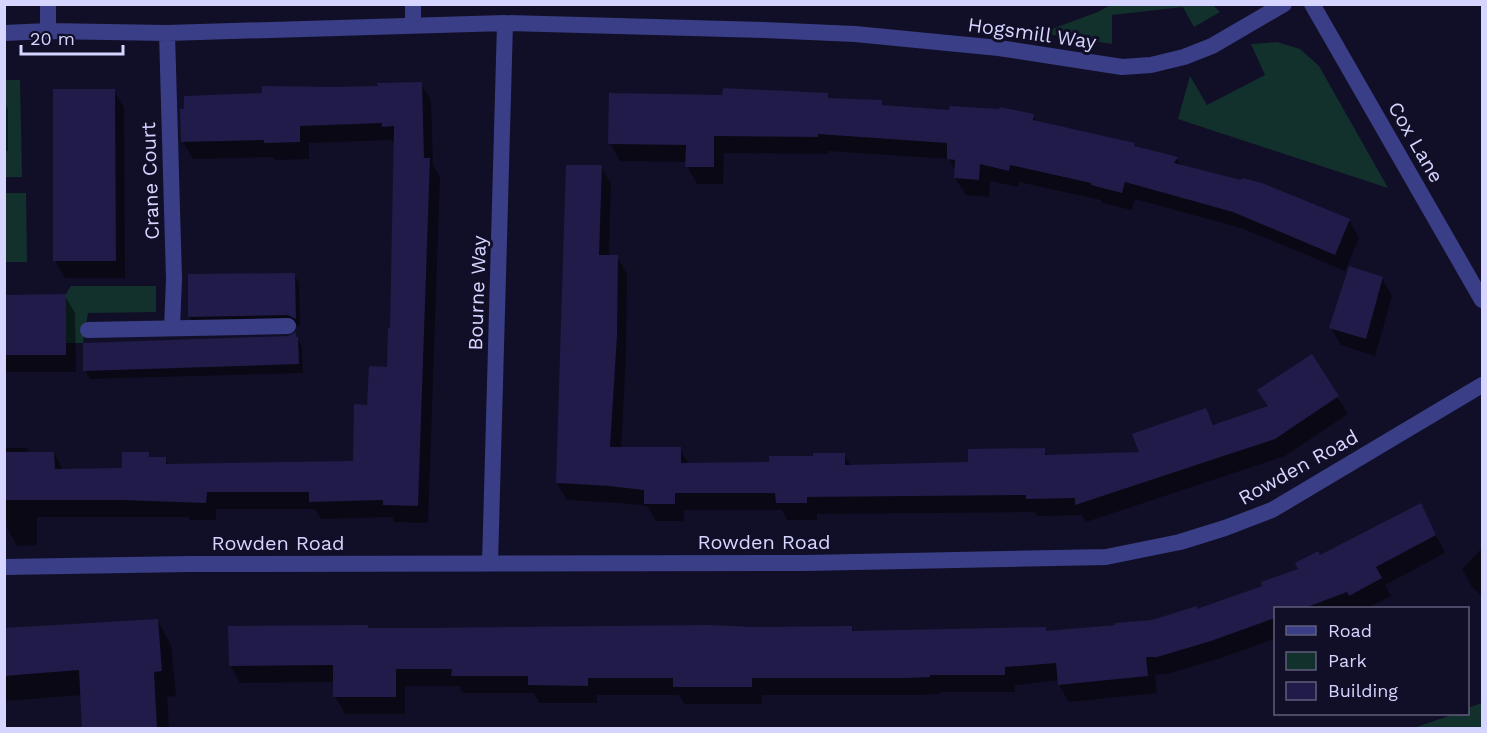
<svg xmlns="http://www.w3.org/2000/svg" width="1487" height="733" font-family="'Work Sans',sans-serif">
  <style>
    .green { fill: #12312d }
    .shadow { fill: #0007 }
    .building { fill: #201b48 }
    .lines { fill: none; stroke-linecap: round; stroke-linejoin: round }
    .service { stroke: #3a3e86; stroke-width: 16 }
    .minor { stroke: #3a3e86; stroke-width: 16 }
    .labels { text-anchor: middle; dominant-baseline: central; stroke-width: 6; stroke-linejoin: round; paint-order: stroke }
    .street-label { font-size: 20px; fill: #d6d5ff; stroke: #110f27 }
  </style>
  <rect width="100%" height="100%" fill="#110f27"/>
  <!-- green -->
  <path class="green" d="M 1110,5 L 1213,5 L 1220,12 L 1194,27 L 1183,7 L 1112,15 L 1112,44 L 1041,33 L 1098,12 Z
    M 1277,42 L 1300,49 L 1319,66 L 1388,188 L 1178,119 L 1190,76 L 1207,105 L 1265,75 L 1251,44 Z
    M 4,80 L 20,80 L 22,177 L 5,177 Z
    M 5,193 L 26,193 L 27,262 L 5,262 Z
    M 71,286 L 156,286 L 156,312 L 88,313 L 83,343 L 66,343 L 66,294 Z
    M 1482,703 L 1482,728 L 1414,728 L 1454,714 L 1468,714 L 1468,708 Z"/>
  <!-- shadow -->
  <path class="shadow" d="M 421,84 L 431,101 L 433,165 L 440,177 L 428,523 L 395,522 L 392,517 L 321,519 L 315,509 L 216,509 L 216,520 L 190,520 L 188,517 L 37,517 L 37,545 L 17,546 L 7,528 L 6,518 L 4,518 L 4,448 L 27,448 L 30,453 L 54,453 L 63,470 L 123,470 L 148,454 L 151,458 L 165,458 L 169,465 L 354,462 L 369,406 L 388,368 L 392,330 L 395,144 L 391,140 L 309,143 L 309,159 L 275,160 L 273,157 L 193,159 L 183,142 L 334,89 Z
    M 114,91 L 124,108 L 125,278 L 65,278 L 55,260 Z
    M 827,95 L 829,99 L 881,102 L 883,106 L 1033,116 L 1037,122 L 1134,144 L 1136,148 L 1177,159 L 1181,166 L 1349,220 L 1359,238 L 1345,271 L 1244,229 L 1135,199 L 1132,210 L 1102,203 L 1101,200 L 1019,182 L 1018,187 L 990,181 L 989,197 L 966,195 L 955,178 L 956,171 L 949,159 L 828,151 L 828,154 L 724,153 L 723,184 L 697,184 L 687,166 L 687,162 L 620,161 L 610,143 L 723,96 Z
    M 4,103 L 8,109 L 8,151 L 4,152 Z
    M 601,167 L 611,184 L 609,256 L 617,257 L 627,274 L 626,355 L 621,449 L 680,448 L 689,465 L 771,464 L 844,455 L 851,466 L 970,464 L 1044,450 L 1048,456 L 1141,453 L 1205,410 L 1215,426 L 1269,408 L 1311,356 L 1348,414 L 1285,456 L 1086,522 L 1082,515 L 1037,516 L 1035,512 L 817,514 L 817,520 L 787,520 L 782,510 L 684,510 L 684,521 L 656,521 L 647,506 L 621,503 L 567,500 L 557,483 Z
    M 294,274 L 299,283 L 300,327 L 294,324 L 195,326 L 190,317 L 189,276 Z
    M 1382,278 L 1392,296 L 1375,356 L 1341,345 L 1331,328 Z
    M 65,296 L 75,313 L 76,372 L 4,372 L 4,297 Z
    M 295,334 L 302,347 L 303,373 L 90,379 L 85,370 L 289,338 Z
    M 1430,523 L 1445,553 L 1385,585 L 1391,596 L 1367,608 L 1276,608 L 1276,638 L 1221,658 L 1167,674 L 1155,675 L 1157,693 L 1069,702 L 1059,685 L 1059,680 L 1015,685 L 1015,692 L 940,692 L 940,694 L 915,695 L 762,695 L 762,704 L 684,704 L 679,695 L 597,695 L 597,703 L 539,703 L 534,693 L 463,693 L 459,686 L 405,686 L 405,714 L 345,714 L 335,696 L 335,682 L 240,683 L 230,665 L 367,626 L 369,630 L 852,628 L 854,632 L 1045,629 L 1047,632 L 1152,621 L 1197,610 L 1230,599 L 1300,570 L 1320,557 Z
    M 1482,548 L 1482,596 L 1472,587 L 1462,569 Z
    M 157,620 L 171,645 L 176,696 L 167,697 L 169,728 L 83,728 L 82,695 L 4,701 L 4,630 Z"/>
  <!-- building -->
  <path class="building" d="M 422,82 L 424,158 L 430,158 L 418,506 L 383,505 L 383,500 L 309,502 L 309,492 L 207,492 L 206,503 L 122,500 L 4,500 L 4,452 L 54,452 L 55,469 L 122,468 L 122,452 L 149,452 L 149,457 L 166,457 L 166,464 L 353,461 L 354,404 L 367,405 L 369,366 L 387,367 L 388,328 L 390,328 L 394,126 L 382,127 L 382,123 L 300,126 L 300,142 L 264,143 L 264,140 L 181,142 L 180,109 L 184,109 L 184,96 L 262,93 L 262,86 L 334,87 L 378,86 L 377,83 Z
    M 723,88 L 828,93 L 828,98 L 882,100 L 882,105 L 949,110 L 950,106 L 999,109 L 1000,107 L 1034,114 L 1033,120 L 1135,143 L 1134,146 L 1178,157 L 1174,163 L 1241,180 L 1242,178 L 1262,183 L 1350,219 L 1335,255 L 1233,212 L 1125,182 L 1122,193 L 1091,185 L 1091,183 L 1010,165 L 1009,171 L 980,164 L 979,180 L 954,178 L 955,160 L 947,159 L 947,143 L 818,134 L 818,137 L 714,136 L 714,167 L 685,167 L 686,145 L 608,144 L 609,93 L 722,95 Z
    M 53,89 L 115,89 L 116,261 L 53,261 Z
    M 566,165 L 602,165 L 599,255 L 618,255 L 617,336 L 610,447 L 681,447 L 681,463 L 769,462 L 769,456 L 813,456 L 813,453 L 845,453 L 845,465 L 968,462 L 968,449 L 1045,448 L 1045,455 L 1139,452 L 1132,434 L 1206,408 L 1213,425 L 1268,406 L 1257,390 L 1312,354 L 1339,396 L 1275,439 L 1075,505 L 1075,498 L 1026,499 L 1026,495 L 807,497 L 807,503 L 776,503 L 775,493 L 675,493 L 675,504 L 644,504 L 644,490 L 609,486 L 611,486 L 556,483 Z
    M 1349,266 L 1383,277 L 1366,339 L 1329,328 Z
    M 295,273 L 296,319 L 288,315 L 188,317 L 188,274 Z
    M 66,294 L 66,355 L 4,355 L 4,295 Z
    M 296,332 L 296,337 L 298,337 L 299,364 L 83,371 L 83,343 L 288,336 Z
    M 1421,503 L 1436,535 L 1376,567 L 1382,578 L 1349,596 L 1347,592 L 1302,609 L 1275,609 L 1275,618 L 1211,641 L 1157,657 L 1146,657 L 1148,676 L 1058,685 L 1056,663 L 1005,667 L 1005,675 L 930,675 L 930,677 L 905,678 L 752,678 L 752,687 L 673,687 L 673,678 L 588,678 L 588,686 L 528,685 L 528,676 L 451,676 L 452,669 L 396,669 L 396,697 L 333,697 L 333,665 L 229,666 L 228,626 L 368,625 L 368,628 L 422,628 L 710,625 L 752,627 L 852,626 L 852,631 L 1046,627 L 1046,631 L 1115,625 L 1115,623 L 1152,620 L 1197,606 L 1197,609 L 1262,586 L 1261,582 L 1298,569 L 1295,563 L 1318,551 L 1320,555 Z
    M 158,619 L 162,671 L 154,672 L 157,729 L 82,729 L 79,670 L 4,676 L 4,628 Z"/>
  <g class="lines">
    <!-- service -->
    <path class="service" d="M 88,330 L 288,326"/>
    <!-- minor -->
    <path class="minor" d="M 48,4 L 48,31
      M 413,4 L 413,25
      M 1312,4 L 1482,300
      M 4,33 L 48,31 L 167,33 L 505,23 L 764,30 L 855,34 L 999,48 L 1122,67 L 1151,65 L 1184,57 L 1212,46 L 1284,4
      M 167,33 L 174,279 L 172,328
      M 490,563 L 505,23
      M 4,567 L 189,564 L 806,563 L 1106,557 L 1180,542 L 1225,528 L 1272,510 L 1482,385"/>
  </g>
  <g class="labels">
    <!-- street labels -->
    <g class="street-label">
      <text transform="translate(1032 33) rotate(8)">Hogsmill Way</text>
      <text transform="translate(1416 142) rotate(60)">Cox Lane</text>
      <text transform="translate(150 181) rotate(-92)">Crane Court</text>
      <text transform="translate(477 293) rotate(-88)">Bourne Way</text>
      <text transform="translate(1298 467) rotate(-29)">Rowden Road</text>
      <text x="764" y="542">Rowden Road</text>
      <text x="278" y="543">Rowden Road</text>
    </g>
  </g>
  <!-- border -->
  <rect width="1487" height="733" fill="none" stroke="#d6d5ff" stroke-width="12"/>
  <!-- legend -->
  <rect x="1274" y="607" width="195" height="108" fill="#110f27" stroke="#605e7d" stroke-width="1.5"/>
  <rect x="1286" y="626" width="30" height="9" fill="#3a3e86" stroke="#605e7d" stroke-width="1.5"/>
  <text x="1328" y="637" font-size="18" fill="#d6d5ff">Road</text>
  <rect x="1286" y="652" width="30" height="18" fill="#12312d" stroke="#605e7d" stroke-width="1.5"/>
  <text x="1328" y="667" font-size="18" fill="#d6d5ff">Park</text>
  <rect x="1286" y="682" width="30" height="18" fill="#201b48" stroke="#605e7d" stroke-width="1.5"/>
  <text x="1328" y="697" font-size="18" fill="#d6d5ff">Building</text>
  <!-- scale -->
  <path d="M21 45v9h102v-9" fill="none" stroke="#d6d5ff" stroke-width="3"/>
  <text x="30" y="45" font-size="18" fill="#d6d5ff" stroke="#110f27" stroke-width="4.5" paint-order="stroke">20 m</text>
</svg>
